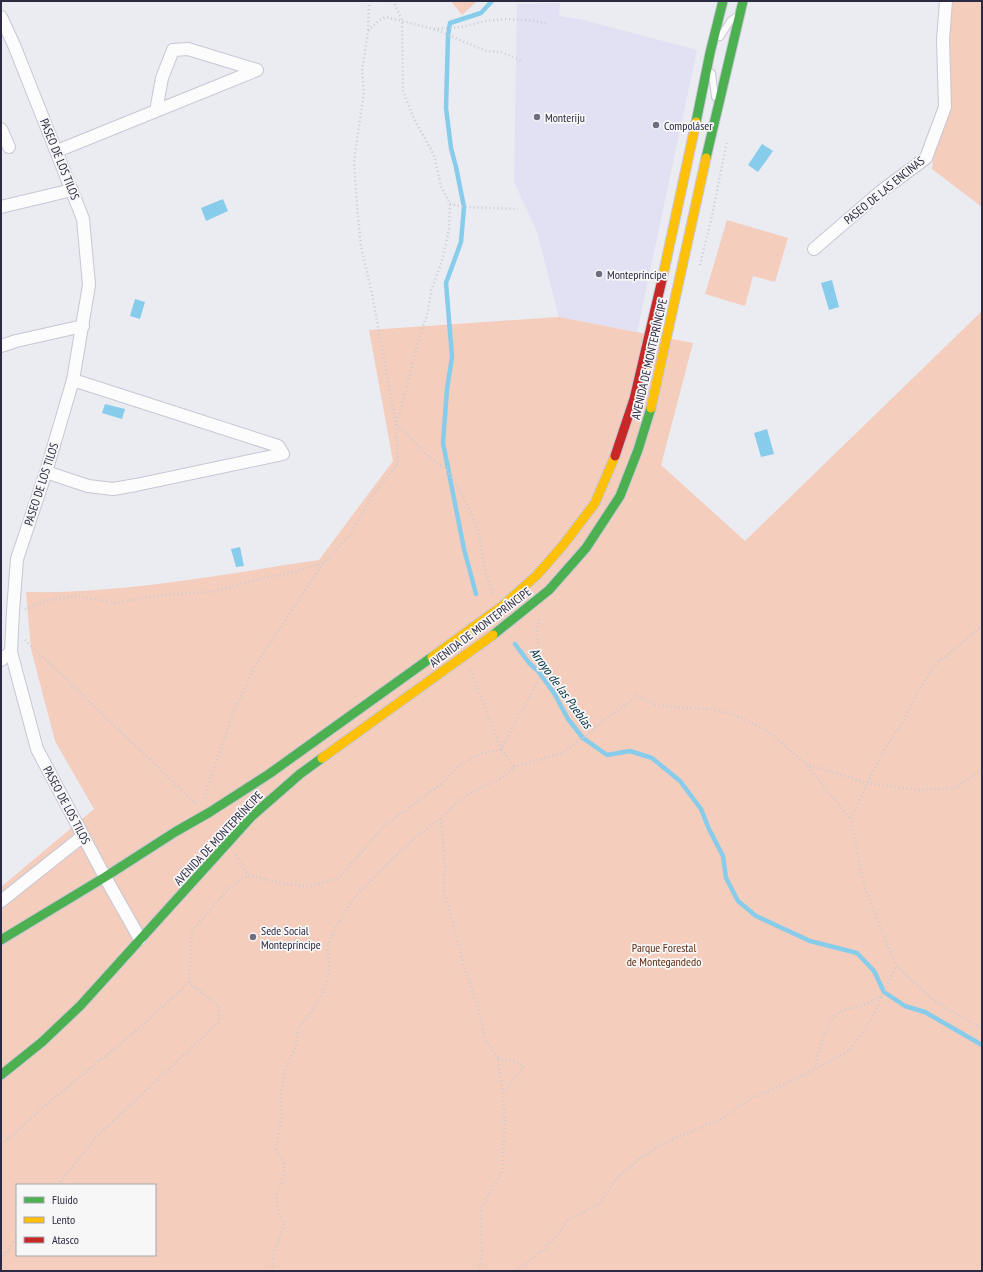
<svg xmlns="http://www.w3.org/2000/svg" width="983" height="1272" font-family="'PT Sans Narrow',sans-serif">
  <style>
    .built { fill: #e2e1f4 }
    .green { fill: #f4cdbc; fill-rule: evenodd }
    .water { fill: #88cceb }
    .lines { fill: none; stroke-linecap: round; stroke-linejoin: round }
    .stream { stroke: #88cceb; stroke-width: 4.5 }
    .lane-casing { stroke: #c7c6d5; stroke-width: 8 }
    .street-casing { stroke: #c7c6d5; stroke-width: 14 }
    .fast-casing { stroke: #c7c6d5; stroke-width: 11 }
    .slow-casing { stroke: #c7c6d5; stroke-width: 11 }
    .jam-casing { stroke: #c7c6d5; stroke-width: 11 }
    .path { stroke: #cccbd1; stroke-width: 2.5; stroke-dasharray: 1 3; stroke-linecap: butt }
    .lane { stroke: #fcfcfd; stroke-width: 6 }
    .street { stroke: #fcfcfd; stroke-width: 12 }
    .fast { stroke: #4caf50; stroke-width: 9 }
    .slow { stroke: #ffc107; stroke-width: 9 }
    .jam { stroke: #c62828; stroke-width: 9 }
    .poi-dot { fill: #6f6d80; stroke: #f7f7f7; stroke-width: 1.5 }
    .labels { text-anchor: middle; dominant-baseline: central; stroke-width: 3.5; stroke-linejoin: round; paint-order: stroke }
    .poi-label { font-size: 12px; fill: #2c2942; stroke: #f7f7f7; text-anchor: start }
    .street-label { font-size: 12px; fill: #2c2942; stroke: #f7f7f7 }
    .park-label { font-size: 12px; fill: #5e2d0f; stroke: #f7f7f7 }
    .water-label { font-size: 13px; font-style: italic; fill: #033142; stroke: #f7f7f7 }
  </style>
  <rect width="100%" height="100%" fill="#ebebf2"/>
  <!-- built -->
  <path class="built" d="M 560,3 L 559,16 L 580,19 L 697,50 L 637,332 L 559,317 L 537,232 L 514,182 L 517,4 Z"/>
  <!-- green -->
  <path class="green" d="M 451,1 L 477,1 L 462,15 Z
    M 953,1 L 982,1 L 982,207 L 932,169 Z
    M 727,220 L 788,238 L 775,282 L 753,276 L 745,306 L 705,294 Z
    M 982,311 L 982,1271 L 1,1271 L 1,887 L 94,809 L 55,741 L 31,649 L 26,592 C 124,594 222,574 319,560 L 393,461 L 369,330 L 559,317 L 693,343 L 661,465 L 745,541 ZM 17,1185 L 155,1185 L 155,1255 L 17,1255 Z"/>
  <!-- water -->
  <path class="water" d="M 762,144 L 773,151 L 758,172 L 748,165 Z
    M 223,199 L 228,211 L 206,221 L 201,208 Z
    M 832,280 L 839,307 L 829,310 L 821,283 Z
    M 135,299 L 145,302 L 140,319 L 130,316 Z
    M 105,404 L 125,409 L 122,419 L 102,413 Z
    M 767,429 L 774,454 L 761,457 L 754,433 Z
    M 240,547 L 244,566 L 236,567 L 231,549 Z"/>
  <g class="lines">
    <!-- stream -->
    <path class="stream" d="M 476,594 L 464,549 L 443,443 L 447,389 L 452,357 L 446,283 L 461,242 L 464,207 L 456,167 L 451,148 L 446,108 L 448,36 L 450,23 L 481,13 L 492,1
      M 515,644 L 529,663 L 538,671 L 554,693 L 568,719 L 583,738 L 607,755 L 630,751 L 652,758 L 680,781 L 701,809 L 709,829 L 723,856 L 726,878 L 738,901 L 756,916 L 810,941 L 857,953 L 874,971 L 884,992 L 905,1006 L 925,1012 L 982,1045"/>
    <defs>
      <path id="lane" d="M 720,37 L 731,20 L 737,16
        M 712,73 L 715,97"/>
      <path id="street" d="M 1,17 L 14,45 L 83,219 L 89,285 L 73,380 L 46,472 L 17,559 L 13,611 L 11,652 L 37,749 L 105,877 L 140,939
        M 1,129 L 9,147
        M 57,151 L 257,70 L 188,49 L 173,50 L 162,78 L 156,111
        M 1,207 L 72,190
        M 814,249 L 880,192 L 926,158 L 945,107 L 943,40 L 946,1
        M 1,346 L 16,341 L 83,326
        M 46,472 L 88,486 L 113,489 L 136,485 L 283,454 L 278,446 L 73,380
        M 1,660 L 11,652
        M 1,901 L 83,836"/>
      <path id="fast" d="M 696,122 L 710,53 L 723,1
        M 706,158 L 743,1
        M 493,635 L 549,590 L 586,548 L 620,496 L 638,450 L 651,408
        M 1,940 L 105,877 L 175,832 L 210,812 L 269,774 L 432,657
        M 1,1075 L 42,1042 L 80,1006 L 252,816 L 300,774 L 322,758"/>
      <path id="slow" d="M 662,280 L 696,122
        M 651,408 L 706,158
        M 432,657 L 501,607 L 537,575 L 564,544 L 595,503 L 615,456
        M 322,758 L 493,635"/>
      <path id="jam" d="M 615,456 L 634,399 L 662,280"/>
    </defs>
    <!-- lane casing -->
    <use href="#lane" class="lane-casing"/>
    <!-- street casing -->
    <use href="#street" class="street-casing"/>
    <!-- fast casing -->
    <use href="#fast" class="fast-casing"/>
    <!-- slow casing -->
    <use href="#slow" class="slow-casing"/>
    <!-- jam casing -->
    <use href="#jam" class="jam-casing"/>
    <!-- path -->
    <path class="path" d="M 434,29 L 461,27 L 486,21 L 503,19 L 528,20 L 546,23
      M 368,30 L 369,1
      M 450,204 L 464,207 L 518,209
      M 700,265 L 712,216 L 727,141
      M 493,593 L 484,567 L 479,533 L 465,500 L 447,470 L 423,452 L 407,434 L 396,424 L 372,294 L 361,246 L 357,206 L 354,160 L 364,92 L 362,71 L 368,31 L 379,20 L 386,17 L 434,29 L 486,51 L 501,52 L 522,61
      M 25,609 L 49,600 L 78,596 L 115,603 L 162,595 L 210,592 L 267,577 L 292,573 L 324,562 L 350,535 L 372,496 L 398,463 L 396,424 L 404,399 L 419,338 L 428,312 L 431,291 L 442,261 L 449,229 L 450,204 L 441,186 L 434,155 L 414,119 L 403,91 L 402,20 L 395,5 L 392,1
      M 982,625 L 977,630 L 935,665 L 917,693 L 903,722 L 884,750 L 867,783 L 851,820 L 865,888 L 896,966 L 937,1003 L 982,1029
      M 25,640 L 196,804
      M 806,764 L 867,783 L 919,790 L 956,788 L 982,769
      M 514,767 L 562,753 L 583,738 L 599,724 L 637,696 L 656,705 L 684,708 L 710,709 L 733,714 L 765,729 L 806,764 L 851,820
      M 204,798 L 233,713 L 255,666 L 323,563
      M 236,855 L 248,875
      M 498,1058 L 513,1061 L 524,1066 L 504,1093
      M 815,1068 C 819,1051 824,1021 840,1012 C 846,1008 855,1008 861,1006 C 870,1003 876,999 883,993
      M 1,1145 L 42,1108 L 142,1026 L 189,982 L 192,931 L 229,888 L 248,875 L 281,883 L 309,887 L 339,878 L 385,825 L 440,785 L 461,764 L 480,754 L 501,749 L 470,669
      M 58,1185 L 96,1137 L 219,1022 L 219,1006 L 189,982
      M 1,1259 L 17,1238
      M 272,1271 L 274,1250 L 278,1243 L 284,1224 L 279,1212 L 276,1196 L 282,1182 L 284,1171 L 284,1164 L 276,1149 L 282,1115 L 281,1096 L 285,1069 L 296,1046 L 298,1029 L 321,998 L 327,980 L 330,964 L 327,947 L 336,927 L 356,895 L 410,842 L 440,819
      M 479,1271 L 482,1255 L 481,1208 L 502,1172 L 505,1121 L 503,1093 L 498,1058 L 486,1041 L 478,1007 L 463,964 L 458,941 L 444,892 L 445,866 L 441,819 L 456,803 L 473,792 L 500,779 L 514,767 L 501,749 L 538,681 L 539,657 L 537,628 L 540,617
      M 516,1271 L 541,1252 L 555,1238 L 568,1220 L 599,1204 L 615,1180 L 640,1158 L 664,1143 L 721,1119 L 754,1097 L 796,1079 L 849,1051 L 872,1018 L 896,966"/>
    <!-- lane -->
    <use href="#lane" class="lane"/>
    <!-- street -->
    <use href="#street" class="street"/>
    <!-- fast -->
    <use href="#fast" class="fast"/>
    <!-- slow -->
    <use href="#slow" class="slow"/>
    <!-- jam -->
    <use href="#jam" class="jam"/>
  </g>
  <!-- markers -->
  <g class="poi-dot">
    <circle cx="537" cy="117" r="4"/>
    <circle cx="656" cy="125" r="4"/>
    <circle cx="599" cy="274" r="4"/>
    <circle cx="253" cy="937" r="4"/>
  </g>
  <g class="labels">
    <!-- poi labels -->
    <g class="poi-label">
      <text x="545" y="117">Monteriju</text>
      <text x="664" y="125">Compoláser</text>
      <text x="607" y="274">Montepríncipe</text>
      <text x="261" y="930">Sede Social<tspan x="261" dy="14">Montepríncipe</tspan></text>
    </g>
    <!-- street labels -->
    <g class="street-label">
      <text transform="translate(60 159) rotate(68)">PASEO DE LOS TILOS</text>
      <text transform="translate(884 190) rotate(-39)">PASEO DE LAS ENCINAS</text>
      <text transform="translate(649 359) rotate(-77)">AVENIDA DE MONTEPRÍNCIPE</text>
      <text transform="translate(41 484) rotate(-72)">PASEO DE LOS TILOS</text>
      <text transform="translate(480 627) rotate(-37)">AVENIDA DE MONTEPRÍNCIPE</text>
      <text transform="translate(67 805) rotate(62)">PASEO DE LOS TILOS</text>
      <text transform="translate(218 838) rotate(-47)">AVENIDA DE MONTEPRÍNCIPE</text>
    </g>
    <!-- park labels -->
    <g class="park-label">
      <text x="664" y="947">Parque Forestal<tspan x="664" dy="14">de Montegandedo</tspan></text>
    </g>
    <!-- water labels -->
    <g class="water-label">
      <text transform="translate(561 688) rotate(54)">Arroyo de las Pueblas</text>
    </g>
  </g>
  <!-- border -->
  <rect width="983" height="1272" fill="none" stroke="#2c2942" stroke-width="4"/>
  <!-- legend -->
  <rect x="16" y="1184" width="140" height="72" fill="#f7f7f7" stroke="#a6a5af"/>
  <rect x="24" y="1197" width="20" height="6" fill="#4caf50" stroke="#a6a5af"/>
  <text x="52" y="1204" font-size="12" fill="#2c2942">Fluido</text>
  <rect x="24" y="1217" width="20" height="6" fill="#ffc107" stroke="#a6a5af"/>
  <text x="52" y="1224" font-size="12" fill="#2c2942">Lento</text>
  <rect x="24" y="1237" width="20" height="6" fill="#c62828" stroke="#a6a5af"/>
  <text x="52" y="1244" font-size="12" fill="#2c2942">Atasco</text>
</svg>
